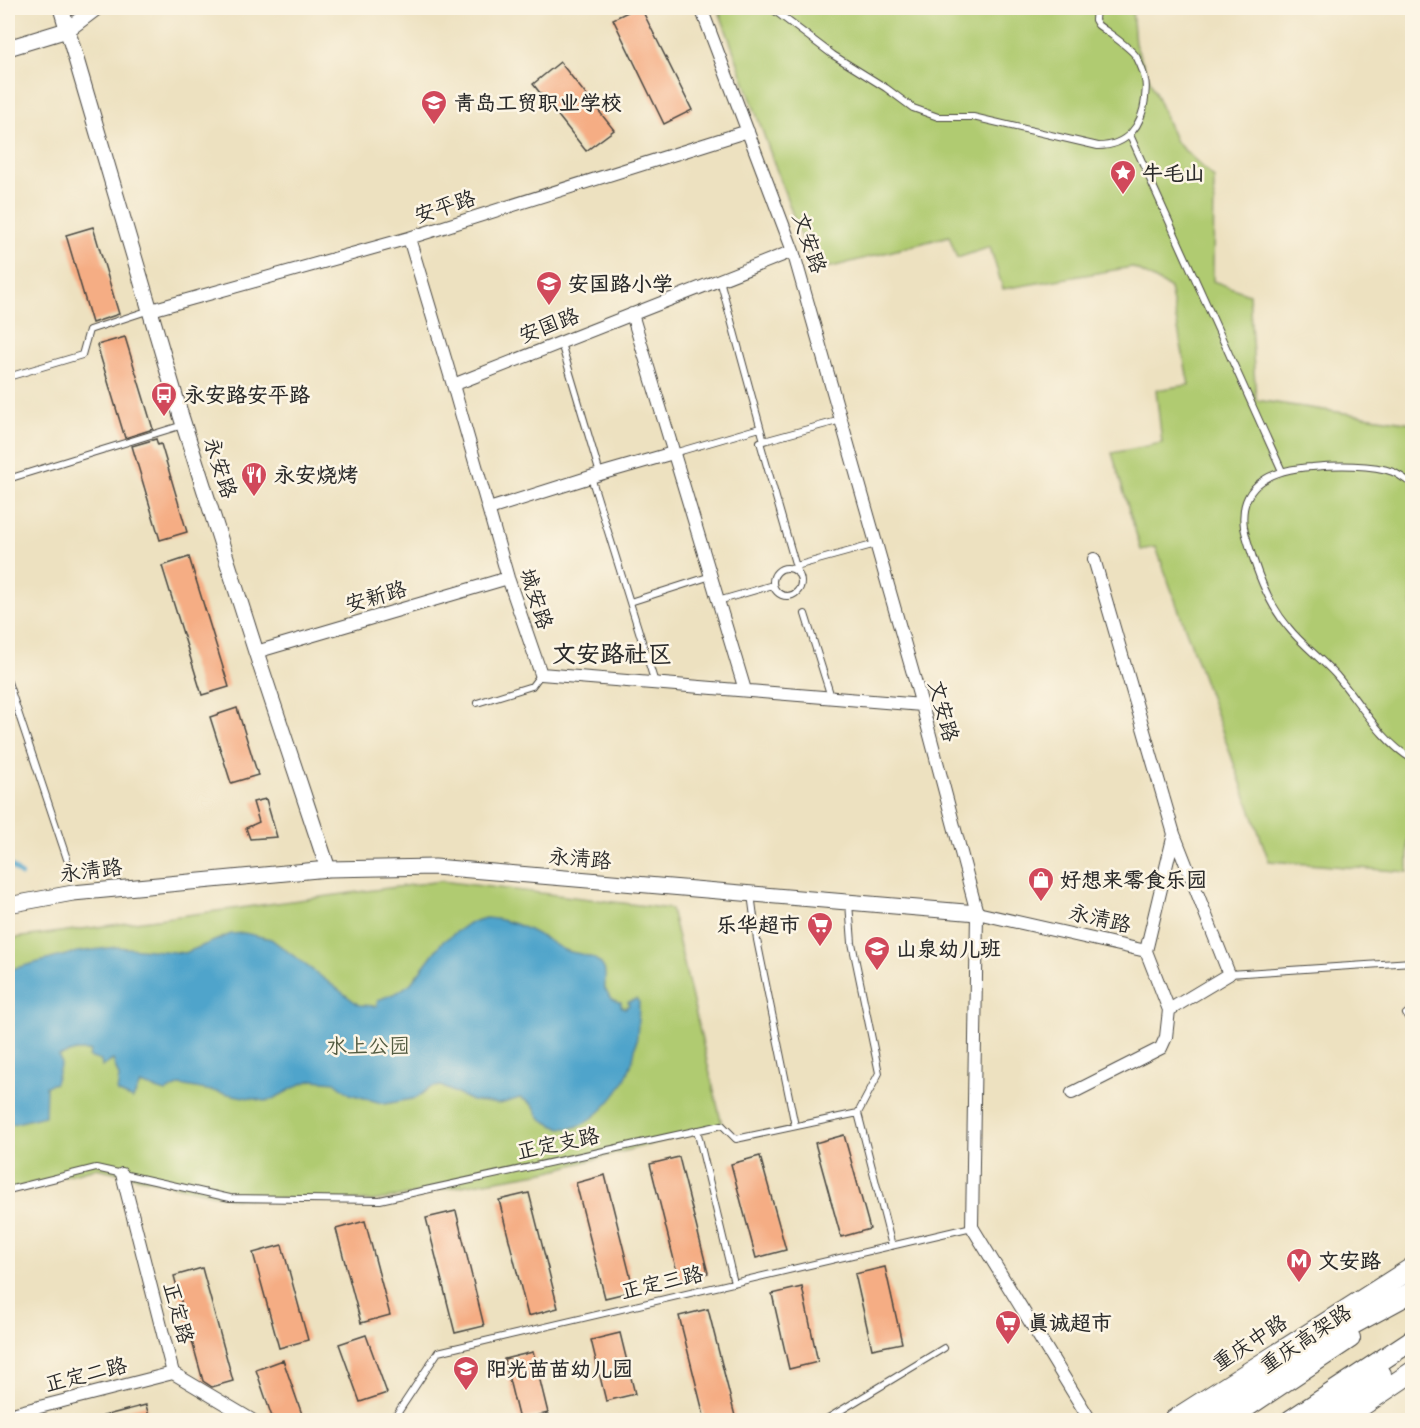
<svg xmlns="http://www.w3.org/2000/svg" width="1420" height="1428" font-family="'Balsamiq Sans','LXGW WenKai TC',sans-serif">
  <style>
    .green { fill: #b0cb71; stroke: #6e7b4e; stroke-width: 1.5 }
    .water { fill: #4fa4cb; stroke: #3d687b; stroke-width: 1.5 }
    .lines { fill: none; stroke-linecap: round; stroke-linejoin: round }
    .stream { stroke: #4fa4cb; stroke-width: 4.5 }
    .building { fill: #f5ad84 }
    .service-casing { stroke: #484641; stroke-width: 8 }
    .minor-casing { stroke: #484641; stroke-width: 14 }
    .tertiary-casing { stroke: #484641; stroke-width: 17 }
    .primary-casing { stroke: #484641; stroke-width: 22 }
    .trunk-casing { stroke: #484641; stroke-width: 22 }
    .service { stroke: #fff; stroke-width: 6 }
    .minor { stroke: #fff; stroke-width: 12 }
    .tertiary { stroke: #fff; stroke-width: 15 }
    .primary { stroke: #fff; stroke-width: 20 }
    .trunk { stroke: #fff; stroke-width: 20 }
    .labels { text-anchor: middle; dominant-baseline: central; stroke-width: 5; stroke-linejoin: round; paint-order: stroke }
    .poi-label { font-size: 21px; font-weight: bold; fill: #2b2b2b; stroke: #fcf5e5; text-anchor: start }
    .street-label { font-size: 21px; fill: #2b2b2b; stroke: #fcf5e5 }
    .park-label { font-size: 21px; fill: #535b40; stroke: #fcf5e5 }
    .quarter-label { font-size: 24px; font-weight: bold; fill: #2b2b2b; stroke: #fcf5e5 }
  </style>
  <rect width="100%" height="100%" fill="#fcf5e5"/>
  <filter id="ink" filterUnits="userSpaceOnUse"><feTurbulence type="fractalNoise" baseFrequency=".0167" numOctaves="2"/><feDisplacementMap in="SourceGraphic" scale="12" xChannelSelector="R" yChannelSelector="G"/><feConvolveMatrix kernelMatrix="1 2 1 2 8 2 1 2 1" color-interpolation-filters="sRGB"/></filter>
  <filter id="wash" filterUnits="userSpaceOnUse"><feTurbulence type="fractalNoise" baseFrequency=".008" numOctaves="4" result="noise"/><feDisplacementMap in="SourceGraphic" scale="24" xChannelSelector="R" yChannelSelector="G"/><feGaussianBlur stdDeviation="1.35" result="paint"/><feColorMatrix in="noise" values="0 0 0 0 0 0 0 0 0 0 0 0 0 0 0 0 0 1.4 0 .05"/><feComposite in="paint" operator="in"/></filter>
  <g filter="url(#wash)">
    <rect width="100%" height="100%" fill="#ede1c0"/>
    <!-- green -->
    <path class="green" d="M 718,8 L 1132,8 L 1135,44 L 1176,142 L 1214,178 L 1213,281 L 1249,294 L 1256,400 L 1412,423 L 1412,796 L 1408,800 L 1408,872 L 1269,861 L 1156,547 L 1141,550 L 1112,453 L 1162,443 L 1156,390 L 1189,385 L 1170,288 L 1132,267 L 1003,289 L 990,247 L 957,258 L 949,236 L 832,267 L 817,266 L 804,246 Z
      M 441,881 L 671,909 L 722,1125 L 550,1171 L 373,1201 L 230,1198 L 96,1168 L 8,1190 L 8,939 Z"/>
    <!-- water -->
    <path class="water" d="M 485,918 C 506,919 523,926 542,937 C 548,940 555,945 562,949 C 574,955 595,953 603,967 C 607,972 604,982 605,989 C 609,995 613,1002 621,1002 L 621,1006 L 625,1008 L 629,1005 L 628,1002 L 636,999 L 639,1002 C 638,1049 634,1083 596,1115 C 584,1125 571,1132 554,1126 C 550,1124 542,1120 539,1116 C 536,1113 537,1111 535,1108 C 532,1103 525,1100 520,1098 L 500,1104 L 472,1101 L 441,1086 L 429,1088 L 417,1098 L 385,1104 L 350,1094 L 335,1082 L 313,1080 L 303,1083 L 273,1099 L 265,1101 L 180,1085 L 166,1092 L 140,1084 L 133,1099 L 117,1092 L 119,1077 L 113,1060 L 102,1067 L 101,1061 L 89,1057 L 91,1051 L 76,1051 L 59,1056 L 61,1063 L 55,1083 L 46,1086 L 45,1116 L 8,1125 L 8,970 L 77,952 L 117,947 L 185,953 L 231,934 L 244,933 L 271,939 L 359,1005 L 376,1006 L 378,1000 L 398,992 L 411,983 L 442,942 L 469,923 Z"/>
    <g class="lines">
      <!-- stream -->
      <path class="stream" d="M 8,863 L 21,875"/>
    </g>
    <g id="blocks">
      <!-- building -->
      <path class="building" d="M 636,8 L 641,8 L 692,110 L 664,124 L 613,19 Z
        M 560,62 L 614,130 L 586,151 L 533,84 Z
        M 93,227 L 119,314 L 92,323 L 66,235 Z
        M 125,337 L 153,429 L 125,438 L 97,345 Z
        M 156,439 L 158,445 L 161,444 L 187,532 L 160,540 L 132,446 Z
        M 189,557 L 229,687 L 202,695 L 162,566 Z
        M 237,708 L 258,775 L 231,783 L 210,717 Z
        M 266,799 L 277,837 L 250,839 L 246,828 L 259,822 L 253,802 Z
        M 844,1135 L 870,1229 L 841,1237 L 815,1143 Z
        M 760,1156 L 786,1250 L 756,1258 L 731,1164 Z
        M 679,1157 L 708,1273 L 679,1280 L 650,1164 Z
        M 605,1175 L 634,1291 L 605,1298 L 576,1183 Z
        M 529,1193 L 558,1308 L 528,1316 L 499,1200 Z
        M 456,1211 L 484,1326 L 455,1333 L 426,1218 Z
        M 365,1221 L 390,1315 L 361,1323 L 336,1229 Z
        M 282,1245 L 308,1340 L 279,1348 L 253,1253 Z
        M 885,1267 L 902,1343 L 872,1349 L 855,1274 Z
        M 202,1268 L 233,1381 L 212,1387 L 203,1381 L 174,1276 Z
        M 802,1287 L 818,1362 L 789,1369 L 772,1294 Z
        M 708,1309 L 736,1420 L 705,1420 L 679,1316 Z
        M 620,1333 L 635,1394 L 606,1401 L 591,1340 Z
        M 366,1335 L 387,1393 L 360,1402 L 339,1344 Z
        M 533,1352 L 548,1413 L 519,1420 L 504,1359 Z
        M 283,1360 L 304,1420 L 273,1420 L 256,1370 Z
        M 146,1405 L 150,1420 L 104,1420 L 103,1416 Z"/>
    </g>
  </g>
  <g filter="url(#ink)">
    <use href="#blocks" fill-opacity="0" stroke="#484641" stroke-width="1.5"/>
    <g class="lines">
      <defs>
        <path id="service" d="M 771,8 L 833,55 L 886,88 L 913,108 L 938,117 L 973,117 L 1098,146 C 1127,146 1142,126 1145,99 C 1145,93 1147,86 1145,80 C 1144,73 1140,64 1137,58 C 1133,49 1107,32 1098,25 L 1095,20 L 1096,8
          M 1130,135 L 1282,471
          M 720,280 L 764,441 L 760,442 L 798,574
          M 561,343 L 600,474
          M 8,377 L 82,355 L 89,330 L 150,310
          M 764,441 L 841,420
          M 674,453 L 760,428
          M 591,477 L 655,683
          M 8,479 L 183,425
          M 1412,484 C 1406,480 1400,475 1393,472 C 1373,464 1334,465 1312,467 C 1275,469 1238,483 1244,527 C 1246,538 1250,548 1253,558 C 1261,583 1271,607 1288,627 C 1302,645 1321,658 1336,675 C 1360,703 1381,741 1412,759
          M 796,566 L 876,544
          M773 582a14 14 0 1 1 28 0a14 14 0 1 1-28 0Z
          M 718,601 L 773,585
          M 630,602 L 711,576
          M 805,614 L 831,697
          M 8,682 L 67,859
          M 477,703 L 532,686 L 541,674
          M 751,894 L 757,940 L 795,1126
          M 849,903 L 852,943 L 879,1073 L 858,1113
          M 1229,974 L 1412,962
          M 1412,1010 L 1406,1014 L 1412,1024
          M 697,1130 L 734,1283
          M 8,1190 L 96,1168 L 230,1198 L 380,1200 L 722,1125 L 736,1139 L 858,1113 L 892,1246
          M 393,1420 L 438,1352 L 972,1227
          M 825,1420 L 944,1348"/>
        <path id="minor" d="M 701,8 L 793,251 L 922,705 L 977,913 L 972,1227 L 1090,1420
          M 409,238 L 453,385 L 508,578 L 541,674 L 922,705
          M 151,310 L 409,238 L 748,131
          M 632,314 L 745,690
          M 453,385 L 793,251
          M 489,509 L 600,474 L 673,453
          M 1094,559 L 1174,834 L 1229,974 L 1169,1010 L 1146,951 L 1174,834
          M 256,652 L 508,578
          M 977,913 L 1146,951
          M 1072,1093 L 1161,1048 L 1166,1037 L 1169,1010
          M 122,1174 L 173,1373 L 252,1420
          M 8,1415 L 173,1373"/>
        <path id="tertiary" d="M 61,8 L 181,416 L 256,652 L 328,869
          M 8,48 L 67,30 L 96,8
          M 8,905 L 73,893 L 328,869 L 435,867 L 977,913"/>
        <path id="primary" d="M 1174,1420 L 1412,1268
          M 1341,1420 L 1412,1372"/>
        <path id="trunk" d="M 1195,1420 L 1318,1343 L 1412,1292
          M 1227,1420 L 1350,1338
          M 1291,1420 L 1412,1340
          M 1318,1420 L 1348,1401 L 1381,1374"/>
      </defs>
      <!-- service casing -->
      <use href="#service" class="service-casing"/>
      <!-- minor casing -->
      <use href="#minor" class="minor-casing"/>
      <!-- tertiary casing -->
      <use href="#tertiary" class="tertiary-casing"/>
      <!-- primary casing -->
      <use href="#primary" class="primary-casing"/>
      <!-- trunk casing -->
      <use href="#trunk" class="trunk-casing"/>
      <!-- service -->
      <use href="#service" class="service"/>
      <!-- minor -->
      <use href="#minor" class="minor"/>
      <!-- tertiary -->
      <use href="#tertiary" class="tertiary"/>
      <!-- primary -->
      <use href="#primary" class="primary"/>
      <!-- trunk -->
      <use href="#trunk" class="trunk"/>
    </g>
  </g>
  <!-- icons -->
  <defs>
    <symbol id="school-pin" viewBox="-11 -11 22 30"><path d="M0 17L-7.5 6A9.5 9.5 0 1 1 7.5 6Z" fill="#d1495b" stroke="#fcf5e5"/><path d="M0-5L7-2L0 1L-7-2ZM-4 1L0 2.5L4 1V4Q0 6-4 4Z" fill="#fff"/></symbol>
    <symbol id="sight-pin" viewBox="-11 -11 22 30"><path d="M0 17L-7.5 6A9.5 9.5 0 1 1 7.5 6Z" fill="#d1495b" stroke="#fcf5e5"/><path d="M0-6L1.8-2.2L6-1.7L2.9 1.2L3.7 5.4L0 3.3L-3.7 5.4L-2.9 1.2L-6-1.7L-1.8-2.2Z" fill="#fff"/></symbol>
    <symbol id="bus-pin" viewBox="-11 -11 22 30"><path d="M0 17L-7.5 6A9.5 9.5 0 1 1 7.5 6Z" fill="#d1495b" stroke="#fcf5e5"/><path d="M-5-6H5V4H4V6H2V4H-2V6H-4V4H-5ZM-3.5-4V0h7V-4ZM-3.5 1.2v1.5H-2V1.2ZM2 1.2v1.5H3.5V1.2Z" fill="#fff"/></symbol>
    <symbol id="restaurant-pin" viewBox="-11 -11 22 30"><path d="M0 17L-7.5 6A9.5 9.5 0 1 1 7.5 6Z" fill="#d1495b" stroke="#fcf5e5"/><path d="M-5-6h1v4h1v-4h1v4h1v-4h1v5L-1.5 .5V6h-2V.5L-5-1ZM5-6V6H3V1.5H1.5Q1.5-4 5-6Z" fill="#fff"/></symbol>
    <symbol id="shop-pin" viewBox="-11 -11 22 30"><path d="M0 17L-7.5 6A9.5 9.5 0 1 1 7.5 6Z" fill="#d1495b" stroke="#fcf5e5"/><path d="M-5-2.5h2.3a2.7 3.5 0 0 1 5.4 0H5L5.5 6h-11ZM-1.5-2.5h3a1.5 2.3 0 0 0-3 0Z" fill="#fff"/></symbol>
    <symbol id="supermarket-pin" viewBox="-11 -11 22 30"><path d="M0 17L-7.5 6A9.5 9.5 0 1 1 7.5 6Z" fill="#d1495b" stroke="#fcf5e5"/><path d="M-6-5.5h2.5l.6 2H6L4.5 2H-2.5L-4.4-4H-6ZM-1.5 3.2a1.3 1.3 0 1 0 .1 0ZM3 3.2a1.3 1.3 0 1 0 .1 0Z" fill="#fff"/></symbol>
    <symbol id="metro-pin" viewBox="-11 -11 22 30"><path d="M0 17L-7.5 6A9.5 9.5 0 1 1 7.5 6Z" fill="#d1495b" stroke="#fcf5e5"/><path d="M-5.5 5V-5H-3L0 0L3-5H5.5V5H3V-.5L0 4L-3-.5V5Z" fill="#fff"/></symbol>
  </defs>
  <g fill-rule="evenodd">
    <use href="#school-pin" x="419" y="88" width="30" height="40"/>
    <use href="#sight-pin" x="1108" y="158" width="30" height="40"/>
    <use href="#school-pin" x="534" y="269" width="30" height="40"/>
    <use href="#bus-pin" x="149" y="380" width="30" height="40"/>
    <use href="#restaurant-pin" x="239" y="460" width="30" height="40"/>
    <use href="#shop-pin" x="1026" y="865" width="30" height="40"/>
    <use href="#supermarket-pin" x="805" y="910" width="30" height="40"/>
    <use href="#school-pin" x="862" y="934" width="30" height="40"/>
    <use href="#metro-pin" x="1284" y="1246" width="30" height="40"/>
    <use href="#supermarket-pin" x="993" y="1308" width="30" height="40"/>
    <use href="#school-pin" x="451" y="1354" width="30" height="40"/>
  </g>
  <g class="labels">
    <!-- poi labels -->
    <g class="poi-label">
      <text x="454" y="103">青岛工贸职业学校</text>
      <text x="1142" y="173">牛毛山</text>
      <text x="568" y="284">安国路小学</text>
      <text x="184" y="395">永安路安平路</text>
      <text x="274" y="475">永安烧烤</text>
      <text x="1060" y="880">好想来零食乐园</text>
      <text x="800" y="925" text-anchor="end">乐华超市</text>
      <text x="896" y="949">山泉幼儿班</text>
      <text x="1318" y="1261">文安路</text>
      <text x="1028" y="1323">真诚超市</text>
      <text x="486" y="1369">阳光苗苗幼儿园</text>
    </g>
    <!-- street labels -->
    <g class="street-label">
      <text transform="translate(445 207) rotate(-18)">安平路</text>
      <text transform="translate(809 243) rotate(71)">文安路</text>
      <text transform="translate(549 326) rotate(-21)">安国路</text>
      <text transform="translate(220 468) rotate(72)">永安路</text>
      <text transform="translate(376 597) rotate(-16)">安新路</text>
      <text transform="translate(536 599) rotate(72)">城安路</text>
      <text transform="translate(943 711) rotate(75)">文安路</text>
      <text transform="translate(580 859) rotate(5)">永清路</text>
      <text transform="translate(91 871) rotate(-7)">永清路</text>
      <text transform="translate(1100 919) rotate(13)">永清路</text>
      <text transform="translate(558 1144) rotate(-12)">正定支路</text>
      <text transform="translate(662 1283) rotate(-13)">正定三路</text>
      <text transform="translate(178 1313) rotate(75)">正定路</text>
      <text transform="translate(1306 1339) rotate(-34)">重庆高架路</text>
      <text transform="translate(1250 1343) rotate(-33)">重庆中路</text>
      <text transform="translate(86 1375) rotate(-14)">正定二路</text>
    </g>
    <!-- park labels -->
    <g class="park-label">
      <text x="368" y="1046">水上公园</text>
    </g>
    <!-- quarter labels -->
    <g class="quarter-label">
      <text x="612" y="654">文安路社区</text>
    </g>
  </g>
  <!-- margin -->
  <rect width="1420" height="1428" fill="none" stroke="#fcf5e5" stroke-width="30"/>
</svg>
